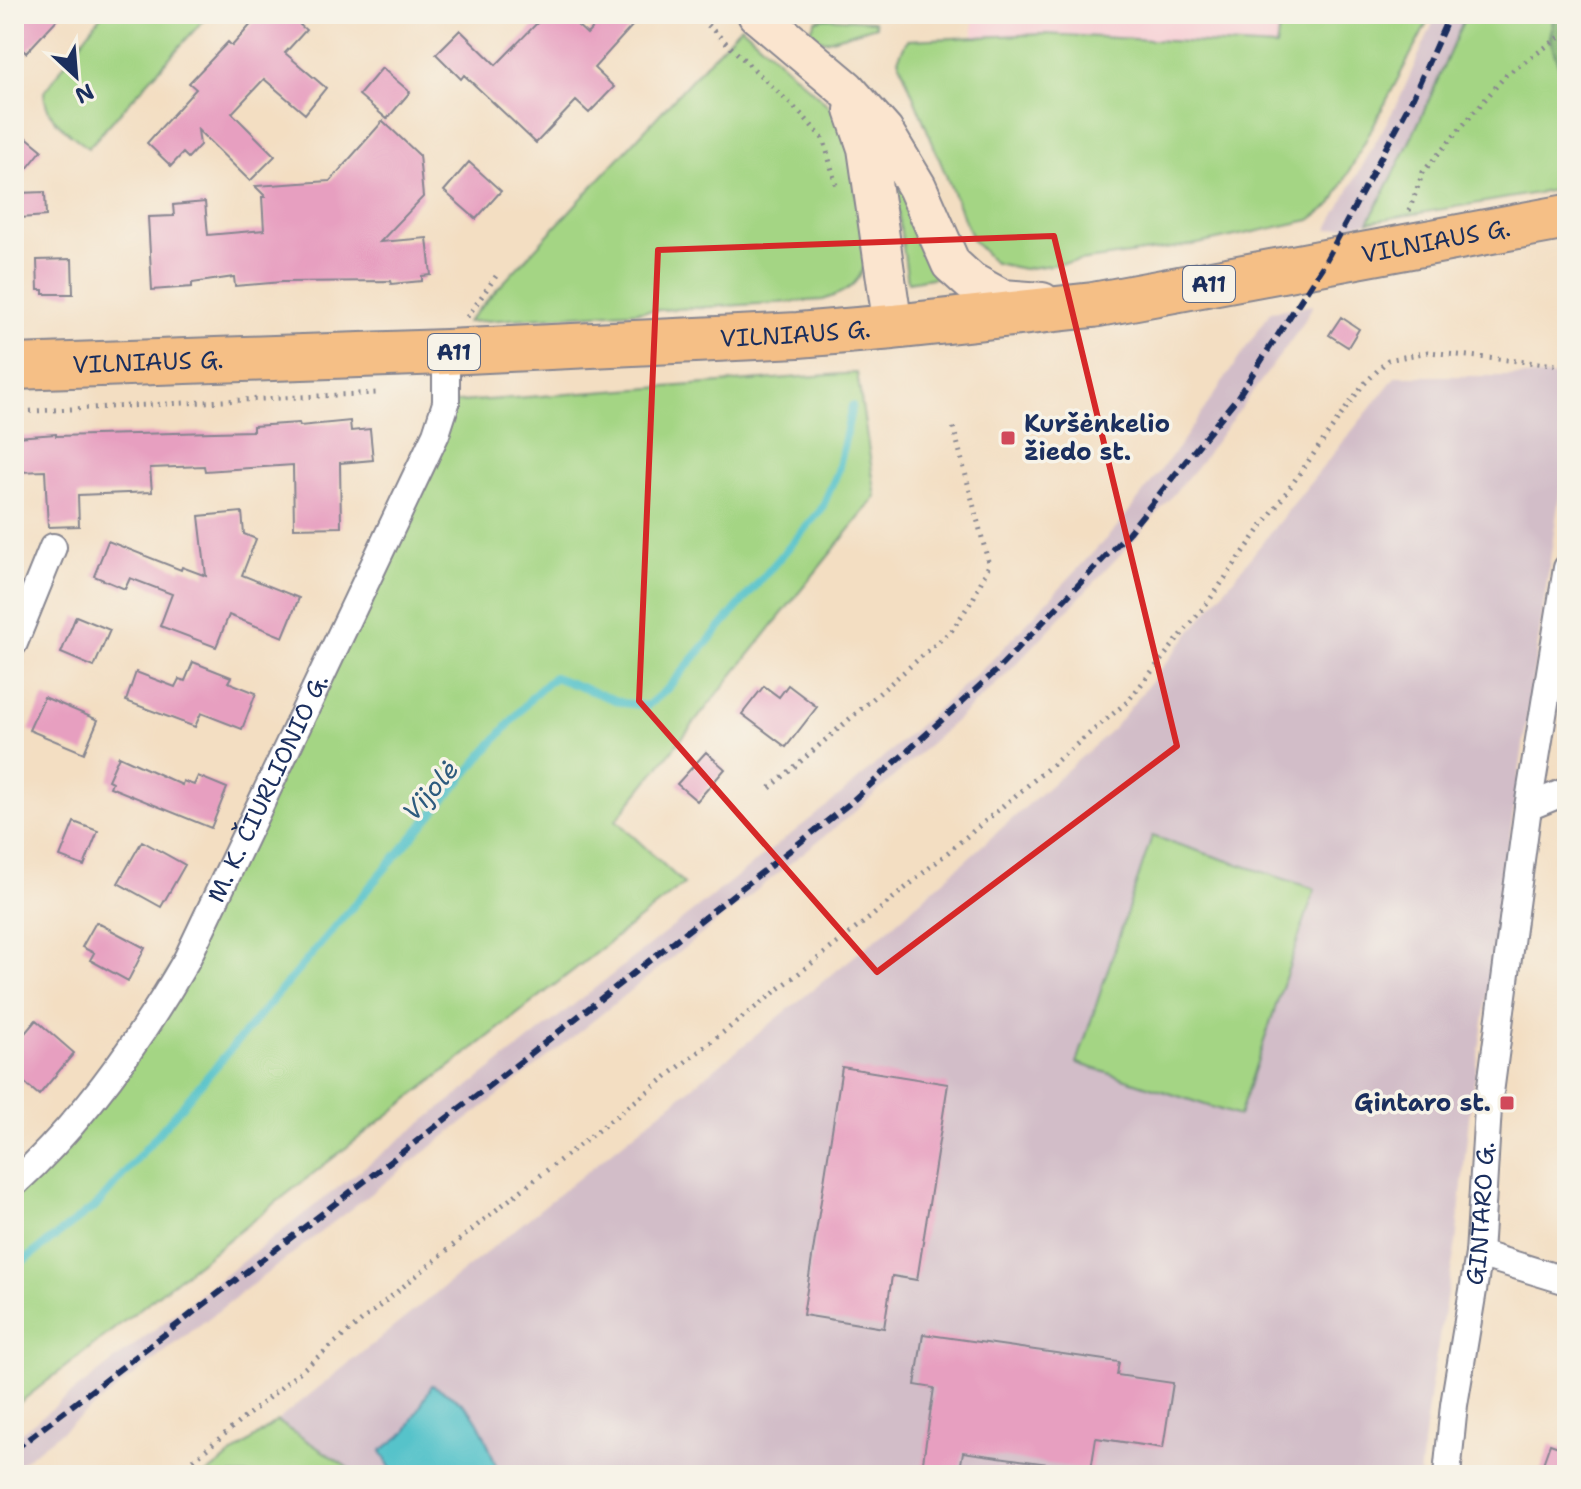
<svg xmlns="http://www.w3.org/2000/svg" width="1581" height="1489" font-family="'Shantell Sans',sans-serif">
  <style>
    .built { fill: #f7cfd5 }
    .industrial { fill: #d2bdc8 }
    .green { fill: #a4d584; stroke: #608271; stroke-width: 2 }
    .forest { fill: #83b672; stroke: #4f7268; stroke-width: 2 }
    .water { fill: #56c3ca; stroke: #387994; stroke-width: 2 }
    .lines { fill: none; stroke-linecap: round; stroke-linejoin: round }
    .stream { stroke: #56c3ca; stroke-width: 8 }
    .building { fill: #e79fc0 }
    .street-casing { stroke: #878690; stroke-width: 30 }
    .secondary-casing { stroke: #878690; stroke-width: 42 }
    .highway-casing { stroke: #878690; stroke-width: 48 }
    .path { stroke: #878690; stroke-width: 5; stroke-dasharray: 2 6; stroke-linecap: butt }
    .street { stroke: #fff; stroke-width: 26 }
    .secondary { stroke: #fbe5cf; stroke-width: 38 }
    .highway { stroke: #f5bf86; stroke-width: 44 }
    .rail { stroke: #1b2f5e; stroke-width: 6; stroke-dasharray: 12 6; stroke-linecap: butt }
    .marked { fill: none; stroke: #d62828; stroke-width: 6; stroke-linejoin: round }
    .poi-dot { fill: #d1495b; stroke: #f7f3e8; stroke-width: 3 }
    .labels { text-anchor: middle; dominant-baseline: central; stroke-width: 7; stroke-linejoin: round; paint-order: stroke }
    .shield { fill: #f7f3e8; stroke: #5d6a87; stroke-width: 2 }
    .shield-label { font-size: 22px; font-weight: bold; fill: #1b2f5e }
    .street-label { font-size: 24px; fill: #1b2f5e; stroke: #f7f3e8 }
    .poi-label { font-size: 24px; font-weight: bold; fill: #1b2f5e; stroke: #f7f3e8; text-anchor: start }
    .water-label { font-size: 26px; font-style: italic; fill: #2d5b7e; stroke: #f7f3e8 }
  </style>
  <rect width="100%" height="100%" fill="#f7f3e8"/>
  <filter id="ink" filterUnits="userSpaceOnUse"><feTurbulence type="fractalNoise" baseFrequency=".0125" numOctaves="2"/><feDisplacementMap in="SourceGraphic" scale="16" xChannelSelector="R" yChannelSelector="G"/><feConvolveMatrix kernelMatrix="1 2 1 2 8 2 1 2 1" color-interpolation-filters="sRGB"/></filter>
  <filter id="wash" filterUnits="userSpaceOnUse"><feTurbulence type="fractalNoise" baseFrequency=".006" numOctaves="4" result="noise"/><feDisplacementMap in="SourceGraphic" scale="32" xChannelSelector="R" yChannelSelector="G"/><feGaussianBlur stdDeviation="1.8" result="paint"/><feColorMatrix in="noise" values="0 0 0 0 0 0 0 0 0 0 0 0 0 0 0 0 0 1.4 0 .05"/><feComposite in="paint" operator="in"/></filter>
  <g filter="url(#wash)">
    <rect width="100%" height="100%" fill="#f3dec2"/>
    <!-- built -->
    <path class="built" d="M 973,14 L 1281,14 L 1276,47 L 1045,34 L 973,37 Z"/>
    <!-- industrial -->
    <path class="industrial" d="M 1437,14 L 1466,14 L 1396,173 L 1368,222 L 1327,230 L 1400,98 Z
      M 1313,305 L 1301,327 L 1199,464 L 1136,538 L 1005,676 L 857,810 L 539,1064 L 14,1468 L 14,1438 L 520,1047 L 842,794 L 989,663 L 1117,527 L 1180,445 L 1271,311 Z
      M 1396,376 L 1567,376 L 1567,443 L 1469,1118 L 1456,1243 L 1431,1384 L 1419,1475 L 359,1475 L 277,1421 L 893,925 L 1113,729 Z"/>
    <!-- green -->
    <path class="green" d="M 102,14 L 209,14 L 88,148 C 68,131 45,120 44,92 Z
      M 1281,14 L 1432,14 L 1332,204 L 1310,220 L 1193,245 L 1023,269 L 995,263 L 973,241 L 898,59 L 907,40 L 1045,34 L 1276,47 Z
      M 1466,14 L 1554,14 L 1550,39 L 1564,82 L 1567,83 L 1567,188 L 1368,222 C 1406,155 1436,85 1466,14 Z
      M 826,18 L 874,21 L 876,26 L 825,41 L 814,37 L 811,29 L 816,20 Z
      M 741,26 L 841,117 L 848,134 L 866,262 C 858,286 846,292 823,300 L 467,322 Z
      M 894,184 L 903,187 L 937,277 L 908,282 Z
      M 857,373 L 876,497 L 616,820 L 684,884 L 14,1407 L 14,1184 L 125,1060 L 446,403 Z
      M 1152,836 L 1315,889 L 1239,1116 L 1077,1063 Z
      M 277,1421 L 359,1475 L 205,1475 Z"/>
    <!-- forest -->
    <path class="forest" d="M 1554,14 L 1567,14 L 1567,83 L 1564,82 L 1550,39 Z"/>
    <!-- water -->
    <path class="water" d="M 432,1385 C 478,1407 479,1422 497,1468 L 497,1475 L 393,1473 L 381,1451 L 406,1432 Z"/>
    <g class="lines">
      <!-- stream -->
      <path class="stream" d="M 14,1268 L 98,1204 L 533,696 L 554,677 L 623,703 L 647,706 L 668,688 L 821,510 L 838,471 L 852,406"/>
    </g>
    <g id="blocks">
      <!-- building -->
      <path class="building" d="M 14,14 L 62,14 L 26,53 L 14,41 Z
        M 260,14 L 310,14 L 300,25 L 306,30 L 285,53 L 326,88 L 305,114 L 264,79 L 232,113 L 275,156 L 250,181 L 198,130 L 200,145 L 188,158 L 183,153 L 171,166 L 147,143 L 196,89 L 189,83 L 228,42 L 232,46 Z
        M 546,14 L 565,14 L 587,34 L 606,14 L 643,14 L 594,68 L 614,87 L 589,113 L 576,101 L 536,143 L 464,75 L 461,79 L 436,54 L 460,30 L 496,65 Z
        M 382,68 L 410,92 L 387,119 L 359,95 Z
        M 383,121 L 419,155 L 423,197 L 380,242 L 427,238 L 431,275 L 422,276 L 422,281 L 391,284 L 390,281 L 282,282 L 235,286 L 234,277 L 192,283 L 192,287 L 152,290 L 148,217 L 174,216 L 173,205 L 205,202 L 208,235 L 264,230 L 262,197 L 266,197 L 255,186 L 330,181 Z
        M 14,127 L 42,150 L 14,185 Z
        M 469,162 L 501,191 L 476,219 L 444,191 Z
        M 45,192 L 46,216 L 20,218 L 19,193 Z
        M 72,259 L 73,294 L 43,294 L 43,290 L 38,290 L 37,260 Z
        M 1341,317 L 1359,329 L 1348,347 L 1329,335 Z
        M 350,421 L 351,431 L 370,429 L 373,460 L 340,463 L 341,527 L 294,528 L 293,465 L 205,471 L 204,466 L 150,468 L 152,492 L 78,495 L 79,526 L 48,527 L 45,471 L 18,472 L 16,437 L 56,434 L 56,436 L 253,431 L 253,426 L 299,423 L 300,426 Z
        M 242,512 L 244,534 L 256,539 L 242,575 L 299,598 L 283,637 L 229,615 L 216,647 L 160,626 L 172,594 L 130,578 L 125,589 L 94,576 L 108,541 L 181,570 L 182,567 L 206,576 L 199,516 Z
        M 76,616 L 110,630 L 94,667 L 61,653 Z
        M 193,662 L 231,677 L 228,682 L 256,693 L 242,729 L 201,713 L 195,727 L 126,701 L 136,672 L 175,687 L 179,679 L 185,681 Z
        M 788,685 L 817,707 L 786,747 L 742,714 L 764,686 L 779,697 Z
        M 44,697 L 98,720 L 84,753 L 29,730 Z
        M 706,752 L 725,769 L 697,801 L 677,784 Z
        M 119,756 L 182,785 L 183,781 L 194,785 L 198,776 L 227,788 L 211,828 L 110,787 L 112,782 L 108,780 Z
        M 74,822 L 98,831 L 84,866 L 60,857 Z
        M 142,841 L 185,865 L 161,907 L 118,883 Z
        M 96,922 L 145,948 L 128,981 L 90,960 L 94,953 L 82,947 Z
        M 36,1020 L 74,1053 L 39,1095 L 14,1074 L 14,1046 Z
        M 842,1067 L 948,1084 L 917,1280 L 892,1276 L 884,1328 L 803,1315 Z
        M 923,1334 L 1119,1362 L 1117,1375 L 1173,1383 L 1163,1448 L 1096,1438 L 1091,1470 L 963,1452 L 959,1475 L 921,1475 L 934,1388 L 915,1385 Z
        M 1550,1444 L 1567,1450 L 1567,1475 L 1539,1475 Z"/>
    </g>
  </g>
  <g filter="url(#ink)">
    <use href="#blocks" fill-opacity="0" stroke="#878690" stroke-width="2"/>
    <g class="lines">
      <defs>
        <g id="street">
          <path d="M 14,643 L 53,547"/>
          <path d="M 1528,807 L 1567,791"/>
          <path id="s1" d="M 14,1184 C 85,1119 140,1041 187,959 L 436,434 L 446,403 L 446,352"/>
          <path d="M 1479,1254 L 1567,1281"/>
          <path id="s2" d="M 1447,1475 L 1454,1405 L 1479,1254 L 1488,1108 L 1528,807 L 1567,568"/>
        </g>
        <path id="secondary" d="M 757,14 L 846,89 L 884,132 L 917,187 L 951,264 L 971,282 L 1002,299 L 1042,302
          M 854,110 L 867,148 L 893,327"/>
        <g id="highway">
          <path id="s3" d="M 14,367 L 446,352 L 798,335 L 893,327 L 1093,305 L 1567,217"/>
        </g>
      </defs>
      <!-- street casing -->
      <use href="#street" class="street-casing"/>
      <!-- secondary casing -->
      <use href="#secondary" class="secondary-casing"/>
      <!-- highway casing -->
      <use href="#highway" class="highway-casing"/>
      <!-- path -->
      <path class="path" d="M 696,14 L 804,117 L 824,140 L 837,189
        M 962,14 L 964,16
        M 1409,211 L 1423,172 L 1506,75 L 1567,32
        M 467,317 L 499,272
        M 14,412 L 376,393
        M 770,788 L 952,630 L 973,599 L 989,565 L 952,422
        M 175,1475 L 491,1214 L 872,916 L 1127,702 L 1208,602 L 1362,386 L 1388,360 L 1428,352 L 1567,366"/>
      <!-- street -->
      <use href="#street" class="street"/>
      <!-- secondary -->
      <use href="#secondary" class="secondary"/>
      <!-- highway -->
      <use href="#highway" class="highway"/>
      <!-- rail -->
      <path class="rail" d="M 14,1450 L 529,1055 L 849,804 L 996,671 L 1129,532 L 1239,395 L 1324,264 L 1413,97 L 1450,14"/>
    </g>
  </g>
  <!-- marked area -->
  <path class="marked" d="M 1054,236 L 1177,746 L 877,972 L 639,701 L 658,250 Z"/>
  <!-- markers -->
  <g class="poi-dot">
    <rect x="1000" y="430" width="16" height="16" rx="4"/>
    <rect x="1499" y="1095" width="16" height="16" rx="4"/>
  </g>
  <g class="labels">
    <!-- shield labels -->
    <g class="shield">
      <rect x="1183" y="266" width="52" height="36" rx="6"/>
      <rect x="428" y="334" width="52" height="36" rx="6"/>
    </g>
    <g class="shield-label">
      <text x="1209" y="284">A11</text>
      <text x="454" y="352">A11</text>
    </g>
    <!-- street labels -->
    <g class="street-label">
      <text stroke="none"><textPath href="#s3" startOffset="1430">VILNIAUS G.</textPath></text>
      <text stroke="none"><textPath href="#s3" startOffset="782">VILNIAUS G.</textPath></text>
      <text stroke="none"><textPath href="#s3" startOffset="134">VILNIAUS G.</textPath></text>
      <text stroke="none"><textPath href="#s1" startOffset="474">M. K. ČIURLIONIO G.</textPath></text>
      <text stroke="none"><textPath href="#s2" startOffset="264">GINTARO G.</textPath></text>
    </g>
    <!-- poi labels -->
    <g class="poi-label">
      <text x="1024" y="424">Kuršėnkelio<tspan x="1024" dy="28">žiedo st.</tspan></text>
      <text x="1491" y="1103" text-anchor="end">Gintaro st.</text>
    </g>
    <!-- water labels -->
    <g class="water-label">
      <text transform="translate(430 790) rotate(-49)">Vijolė</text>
    </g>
  </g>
  <!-- margin -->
  <rect width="1581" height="1489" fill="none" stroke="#f7f3e8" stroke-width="48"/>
  <!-- north arrow -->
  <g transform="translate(76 76) rotate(154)" stroke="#f7f3e8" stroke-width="6" paint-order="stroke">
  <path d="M0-6L14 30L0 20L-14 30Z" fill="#1b2f5e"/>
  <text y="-12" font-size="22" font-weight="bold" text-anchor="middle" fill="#1b2f5e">N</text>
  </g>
</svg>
